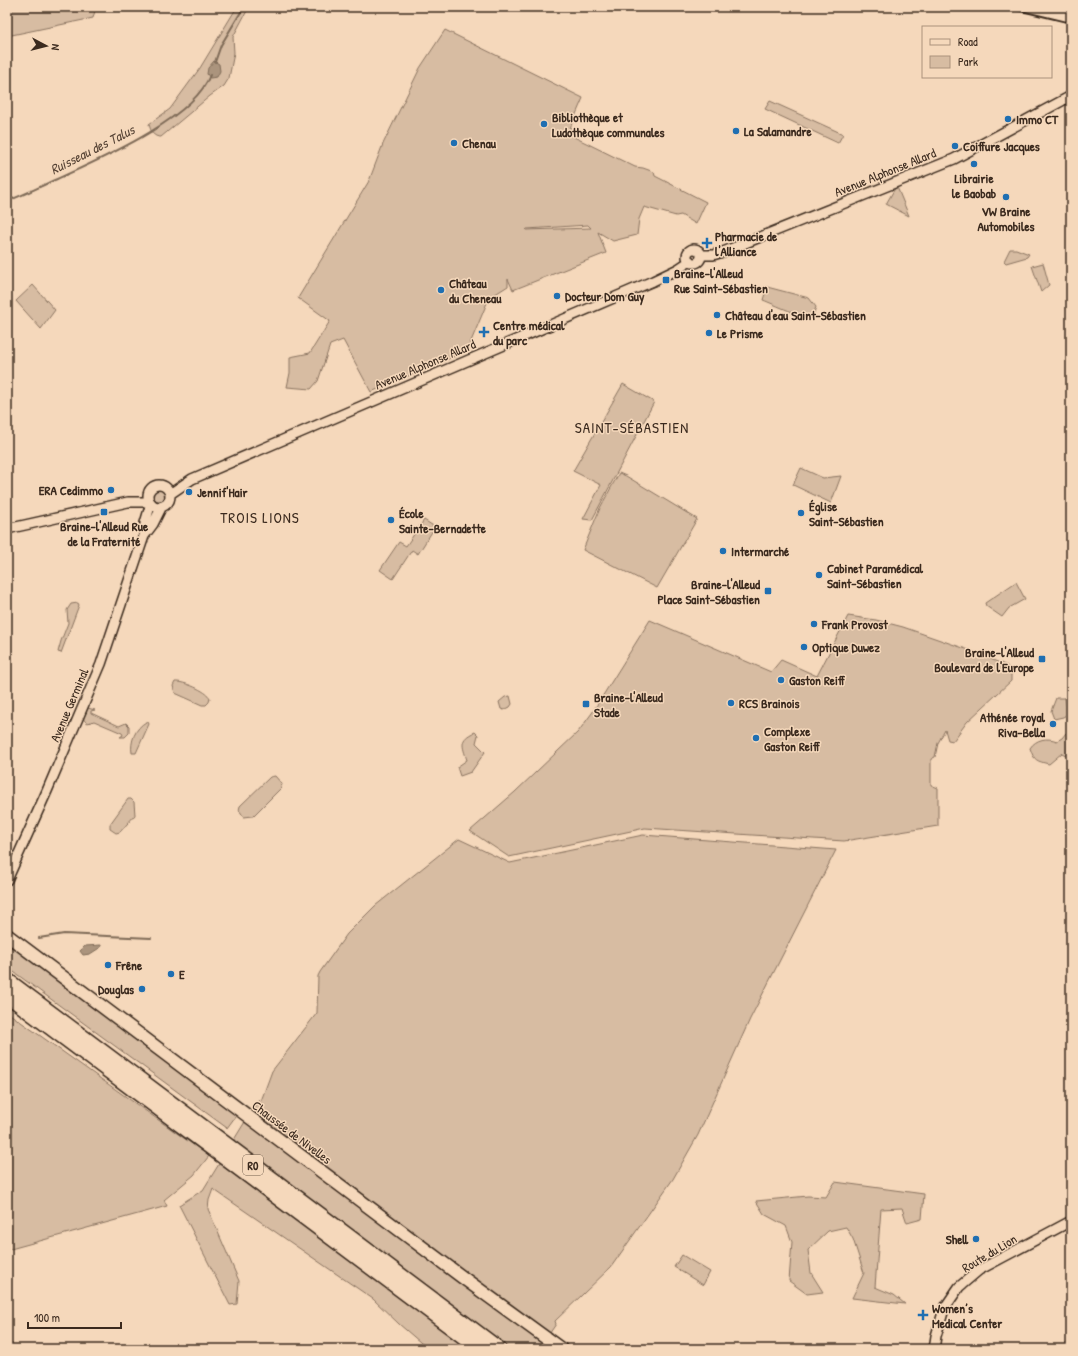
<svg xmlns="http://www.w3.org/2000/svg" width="1078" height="1356" font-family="'Patrick Hand',sans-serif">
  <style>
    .green { fill: #d7bca2; stroke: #897360; fill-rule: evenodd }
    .water { fill: #ab947d; stroke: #7e6a57 }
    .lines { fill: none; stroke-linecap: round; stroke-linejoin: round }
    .stream { stroke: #7e6a57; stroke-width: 2 }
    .minor-casing { stroke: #3b2a1e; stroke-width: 12 }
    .major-casing { stroke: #3b2a1e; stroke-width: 15 }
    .highway-casing { stroke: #3b2a1e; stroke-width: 17 }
    .minor { stroke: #f5d8bb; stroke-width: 9 }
    .major { stroke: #f5d8bb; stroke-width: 12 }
    .highway { stroke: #f5d8bb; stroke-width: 14 }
    .rail { stroke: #3b2a1e; stroke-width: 2 }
    .poi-dot { fill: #1f6fb2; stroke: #f5d8bb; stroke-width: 1.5 }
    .labels { text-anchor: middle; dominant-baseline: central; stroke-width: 3; stroke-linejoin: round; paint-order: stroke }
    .shield { fill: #f5d8bb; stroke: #735e4d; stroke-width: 1 }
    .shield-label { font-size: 12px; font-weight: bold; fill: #3b2a1e }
    .poi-label { font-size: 13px; font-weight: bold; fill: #3b2a1e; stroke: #f5d8bb; text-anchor: start }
    .street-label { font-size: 13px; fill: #3b2a1e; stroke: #f5d8bb }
    .water-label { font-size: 14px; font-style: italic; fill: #574436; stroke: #f5d8bb }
    .quarter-label { font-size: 15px; letter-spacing: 1px; fill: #3b2a1e; stroke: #f5d8bb }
  </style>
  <rect width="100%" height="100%" fill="#f5d8bb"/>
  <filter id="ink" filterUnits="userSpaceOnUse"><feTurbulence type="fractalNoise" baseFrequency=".025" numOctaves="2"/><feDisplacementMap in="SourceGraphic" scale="8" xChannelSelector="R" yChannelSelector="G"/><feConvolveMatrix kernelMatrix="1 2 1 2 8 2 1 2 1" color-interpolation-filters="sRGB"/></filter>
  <g filter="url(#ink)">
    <!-- green -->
    <path class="green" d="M 7,7 L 96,7 L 93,18 L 7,36 Z
      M 237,7 L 249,7 L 233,37 L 234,53 L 229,78 L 224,86 L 210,96 L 161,137 C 153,137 151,132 149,124 L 170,109 L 200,68 Z
      M 445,30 L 583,98 L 570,128 L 574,137 L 635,167 L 643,168 L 654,172 L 655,176 L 706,202 L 696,224 L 681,215 L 676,216 L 644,207 L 639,219 L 637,235 L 613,241 L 598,232 L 606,253 L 513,290 L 508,279 L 508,286 L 489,298 L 467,351 L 371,392 L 343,340 L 330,345 L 318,381 L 311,389 L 287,387 L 290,373 L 290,357 L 310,353 L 330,321 L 298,298 L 369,181 L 383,144 L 420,68 ZM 588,225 L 591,228 L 526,230 L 527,229 Z
      M 770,101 L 843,134 L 838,143 L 765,109 Z
      M 897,187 L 909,216 L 886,204 L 894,190 Z
      M 1010,249 L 1016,249 L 1029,254 L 1027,257 L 1006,263 L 1004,261 Z
      M 1043,263 L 1049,285 L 1041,292 L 1032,266 Z
      M 33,285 L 55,310 L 41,329 L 16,301 Z
      M 767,287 L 809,298 L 816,307 L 813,315 C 803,319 774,304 763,300 Z
      M 623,384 L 654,402 L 592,520 L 583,519 L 601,485 L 573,471 Z
      M 801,468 L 823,478 L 841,476 L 831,503 L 793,485 Z
      M 619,473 L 626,476 L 697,519 L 657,588 L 583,550 L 600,508 Z
      M153 495a6 6 0 1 1 12 0a6 6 0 1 1-12 0Z
      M 424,520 L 435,527 L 418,554 L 412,550 L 393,579 L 380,570 L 399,542 L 406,546 Z
      M 1016,582 L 1025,599 L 1009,608 L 1002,617 L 986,606 L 985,603 Z
      M 78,603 L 79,605 L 61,653 L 58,652 L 61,641 L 68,623 L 67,610 L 71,604 Z
      M 848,616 L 876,620 L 903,627 L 969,650 L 1007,666 L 1011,672 L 1011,681 L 967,722 L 953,741 L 948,740 L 945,730 L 938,743 L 935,757 L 931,759 L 931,785 L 938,788 L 938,826 L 844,841 L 645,828 L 509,857 L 470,831 L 515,792 L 578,732 L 592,713 L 650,620 L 771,672 L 781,660 L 817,676 Z
      M 175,682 C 183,681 207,691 210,698 L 209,702 L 206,705 L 202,705 L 175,693 L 173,686 Z
      M 510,696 L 512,704 L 510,707 L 504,710 L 501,709 L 499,702 L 505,697 Z
      M 1056,698 L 1065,698 L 1068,714 L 1063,717 L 1054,719 L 1051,711 Z
      M 88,708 L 95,710 L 91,711 L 91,713 L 119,726 L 126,723 L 129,726 L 129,733 L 125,737 L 120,737 L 123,735 L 122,733 L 94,721 L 88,723 C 82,720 83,717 85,711 Z
      M 146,722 L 148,722 L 149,724 L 136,753 L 132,753 C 130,742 135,728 146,722 Z
      M 475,732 L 478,735 L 476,743 L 485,752 L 471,772 L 460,776 L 457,767 L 467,760 C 462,745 459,739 475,732 Z
      M 1066,733 L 1071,734 L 1071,758 L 1062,753 L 1049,764 C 1037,761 1034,761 1030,748 C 1036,739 1047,737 1057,741 L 1062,738 Z
      M 275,776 L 282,784 L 281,788 L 253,816 L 244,817 L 239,810 L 240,806 L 270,777 Z
      M 128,799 L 131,799 L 134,802 L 135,815 L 120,832 L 116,833 L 110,829 L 110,824 Z
      M 643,835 L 836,850 L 750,1019 L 698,1135 L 673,1179 L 611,1267 L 555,1321 L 556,1324 L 545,1340 L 557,1349 L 428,1349 L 399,1324 L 373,1299 L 213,1189 L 209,1200 L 208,1209 L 239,1281 L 237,1304 L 230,1305 L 179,1205 L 203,1190 L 259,1099 L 261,1101 L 272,1071 L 317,1013 L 318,976 L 320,972 L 347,934 L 375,906 L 459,839 L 510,863 Z
      M 7,941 L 238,1113 L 227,1128 L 7,967 Z
      M 7,1012 L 209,1156 L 194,1175 L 164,1200 L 167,1206 L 7,1250 Z
      M 835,1182 L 924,1194 L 922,1219 L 907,1223 L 902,1208 L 881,1209 L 875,1287 L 894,1295 L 905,1304 L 852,1298 L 864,1273 L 853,1239 L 846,1227 L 828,1231 L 808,1250 L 811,1273 L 823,1292 L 807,1294 L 789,1281 L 792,1242 L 786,1226 L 764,1214 L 756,1201 L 808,1196 L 826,1197 Z
      M 682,1255 L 710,1272 L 703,1285 L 674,1267 Z"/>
    <!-- water -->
    <path class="water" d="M 214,61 L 219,64 L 220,71 L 217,77 L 210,78 L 207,74 L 208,68 Z
      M 101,945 L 101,947 L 90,954 L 83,955 L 80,951 L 85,946 Z"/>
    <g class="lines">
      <!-- stream -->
      <path class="stream" d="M 215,62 L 221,45 L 244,7
        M 7,201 C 24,195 41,186 57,179 C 98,160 194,119 210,75
        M 39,938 L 64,934 L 151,938"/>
      <defs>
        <path id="minor" d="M687 256a7 7 0 1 1 14 0a7 7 0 1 1-14 0Z
          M 701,255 L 713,255 L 723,252 L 954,159 L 1071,96
          M148 496a11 11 0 1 1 22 0a11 11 0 1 1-22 0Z
          M 170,494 L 192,479 L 653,281 L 678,269 L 690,261
          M 7,529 L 128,502 L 149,502
          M 144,536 L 153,524 L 162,506
          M 7,880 L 47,791 L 101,664 L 144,536 L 145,523 L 151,503
          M 934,1349 L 936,1336 L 944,1309 L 959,1287 L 979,1270 L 1071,1221"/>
        <path id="major" d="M 7,935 L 462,1277 L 561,1349"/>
        <path id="highway" d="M 7,980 L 499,1349
          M 7,995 L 480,1349"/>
      </defs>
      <!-- minor casing -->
      <use href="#minor" class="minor-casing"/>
      <!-- major casing -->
      <use href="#major" class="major-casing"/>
      <!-- highway casing -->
      <use href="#highway" class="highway-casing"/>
      <!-- minor -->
      <use href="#minor" class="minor"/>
      <!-- major -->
      <use href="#major" class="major"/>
      <!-- highway -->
      <use href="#highway" class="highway"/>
      <!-- rail -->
      <path class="rail" d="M 1005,7 L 1071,23
        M 1063,7 L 1071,9"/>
    </g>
  </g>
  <!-- markers -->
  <g class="poi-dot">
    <circle cx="1008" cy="119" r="4"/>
    <circle cx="544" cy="124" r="4"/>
    <circle cx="736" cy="131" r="4"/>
    <circle cx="454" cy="143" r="4"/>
    <circle cx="955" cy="146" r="4"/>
    <circle cx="974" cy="164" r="4"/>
    <circle cx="1006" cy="197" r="4"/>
    <path d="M705 237h4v4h4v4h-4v4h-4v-4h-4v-4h4z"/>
    <rect x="662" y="276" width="8" height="8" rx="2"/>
    <circle cx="441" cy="290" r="4"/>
    <circle cx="557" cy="296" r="4"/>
    <circle cx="717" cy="315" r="4"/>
    <path d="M482 326h4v4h4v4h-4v4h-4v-4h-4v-4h4z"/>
    <circle cx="709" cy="333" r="4"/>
    <circle cx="111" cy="490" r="4"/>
    <circle cx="189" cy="492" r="4"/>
    <rect x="100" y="508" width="8" height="8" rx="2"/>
    <circle cx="801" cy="513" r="4"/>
    <circle cx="391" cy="520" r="4"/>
    <circle cx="723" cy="551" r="4"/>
    <circle cx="819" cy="575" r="4"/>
    <rect x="764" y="587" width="8" height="8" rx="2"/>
    <circle cx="814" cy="624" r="4"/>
    <circle cx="804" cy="647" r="4"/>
    <rect x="1038" y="655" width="8" height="8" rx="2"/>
    <circle cx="781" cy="680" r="4"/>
    <circle cx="731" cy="703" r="4"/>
    <rect x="582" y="700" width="8" height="8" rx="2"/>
    <circle cx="1053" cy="724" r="4"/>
    <circle cx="756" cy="738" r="4"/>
    <circle cx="108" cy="965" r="4"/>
    <circle cx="171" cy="974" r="4"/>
    <circle cx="142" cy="989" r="4"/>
    <circle cx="976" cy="1239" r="4"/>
    <path d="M921 1309h4v4h4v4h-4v4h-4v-4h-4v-4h4z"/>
  </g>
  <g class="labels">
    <!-- shield labels -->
    <rect class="shield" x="243" y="1155" width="20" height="20" rx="3"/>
    <g class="shield-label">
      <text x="253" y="1165">R0</text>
    </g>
    <!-- poi labels -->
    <g class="poi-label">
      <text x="552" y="117">Bibliothèque et<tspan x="552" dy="15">Ludothèque communales</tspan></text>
      <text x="1016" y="119">Immo CT</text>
      <text x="744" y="131">La Salamandre</text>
      <text x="462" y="143">Chenau</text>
      <text x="963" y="146">Coiffure Jacques</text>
      <text x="974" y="178" text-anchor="middle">Librairie<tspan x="974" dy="15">le Baobab</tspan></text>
      <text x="1006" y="211" text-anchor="middle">VW Braine<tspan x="1006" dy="15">Automobiles</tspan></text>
      <text x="715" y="236">Pharmacie de<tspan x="715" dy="15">l'Alliance</tspan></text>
      <text x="674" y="273">Braine-l'Alleud<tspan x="674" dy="15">Rue Saint-Sébastien</tspan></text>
      <text x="449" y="283">Château<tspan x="449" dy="15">du Cheneau</tspan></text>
      <text x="565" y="296">Docteur Dom Guy</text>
      <text x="725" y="315">Château d'eau Saint-Sébastien</text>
      <text x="493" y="325">Centre médical<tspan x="493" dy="15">du parc</tspan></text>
      <text x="717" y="333">Le Prisme</text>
      <text x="103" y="490" text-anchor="end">ERA Cedimmo</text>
      <text x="197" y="492">Jennif'Hair</text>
      <text x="809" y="506">Église<tspan x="809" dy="15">Saint-Sébastien</tspan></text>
      <text x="399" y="513">École<tspan x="399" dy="15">Sainte-Bernadette</tspan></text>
      <text x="104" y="526" text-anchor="middle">Braine-l'Alleud Rue<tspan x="104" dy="15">de la Fraternité</tspan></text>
      <text x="731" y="551">Intermarché</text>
      <text x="827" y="568">Cabinet Paramédical<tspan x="827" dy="15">Saint-Sébastien</tspan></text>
      <text x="760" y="584" text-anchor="end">Braine-l'Alleud<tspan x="760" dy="15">Place Saint-Sébastien</tspan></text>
      <text x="822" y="624">Frank Provost</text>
      <text x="812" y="647">Optique Duwez</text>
      <text x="1034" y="652" text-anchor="end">Braine-l'Alleud<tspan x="1034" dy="15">Boulevard de l'Europe</tspan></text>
      <text x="789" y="680">Gaston Reiff</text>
      <text x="594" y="697">Braine-l'Alleud<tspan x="594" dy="15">Stade</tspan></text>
      <text x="739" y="703">RCS Brainois</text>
      <text x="1045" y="717" text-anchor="end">Athénée royal<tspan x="1045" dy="15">Riva-Bella</tspan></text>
      <text x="764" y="731">Complexe<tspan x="764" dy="15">Gaston Reiff</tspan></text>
      <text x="116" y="965">Frêne</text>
      <text x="179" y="974">E</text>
      <text x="134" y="989" text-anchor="end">Douglas</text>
      <text x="968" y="1239" text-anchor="end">Shell</text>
      <text x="932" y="1308">Women’s<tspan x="932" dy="15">Medical Center</tspan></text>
    </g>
    <!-- street labels -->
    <g class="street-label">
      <text transform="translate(885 172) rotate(-22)">Avenue Alphonse Allard</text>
      <text transform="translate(425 364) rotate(-23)">Avenue Alphonse Allard</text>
      <text transform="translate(69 705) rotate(-67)">Avenue Germinal</text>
      <text transform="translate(292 1132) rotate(37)">Chaussée de Nivelles</text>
      <text transform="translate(989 1253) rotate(-31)">Route du Lion</text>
    </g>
    <!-- water labels -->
    <g class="water-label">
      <text transform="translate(92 149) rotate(-27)">Ruisseau des Talus</text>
    </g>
    <!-- quarter labels -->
    <g class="quarter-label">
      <text x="632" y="427">SAINT-SÉBASTIEN</text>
      <text x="260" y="517">TROIS LIONS</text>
    </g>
  </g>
  <!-- margin -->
  <rect width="1078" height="1356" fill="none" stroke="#f5d8bb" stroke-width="24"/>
  <rect x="12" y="12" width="1054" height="1332" fill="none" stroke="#3b2a1e" stroke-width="1.5" filter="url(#ink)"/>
  <!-- legend -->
  <rect x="922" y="26" width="130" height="52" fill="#f5d8bb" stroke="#ab927c"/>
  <rect x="930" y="39" width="20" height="6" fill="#f5d8bb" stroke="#ab927c"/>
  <text x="958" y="46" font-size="12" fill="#3b2a1e">Road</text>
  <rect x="930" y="56" width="20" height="12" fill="#d7bca2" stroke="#ab927c"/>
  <text x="958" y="66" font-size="12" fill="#3b2a1e">Park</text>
  <!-- north arrow -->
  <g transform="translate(46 46) rotate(97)" stroke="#f5d8bb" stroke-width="3" paint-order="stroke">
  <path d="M0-3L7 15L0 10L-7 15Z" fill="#3b2a1e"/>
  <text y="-6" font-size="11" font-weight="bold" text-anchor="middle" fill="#3b2a1e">N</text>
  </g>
  <!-- scale -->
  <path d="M28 1322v6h93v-6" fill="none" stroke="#3b2a1e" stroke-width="2"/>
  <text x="34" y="1322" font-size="12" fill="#3b2a1e" stroke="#f5d8bb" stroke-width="3" paint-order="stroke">100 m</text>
</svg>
